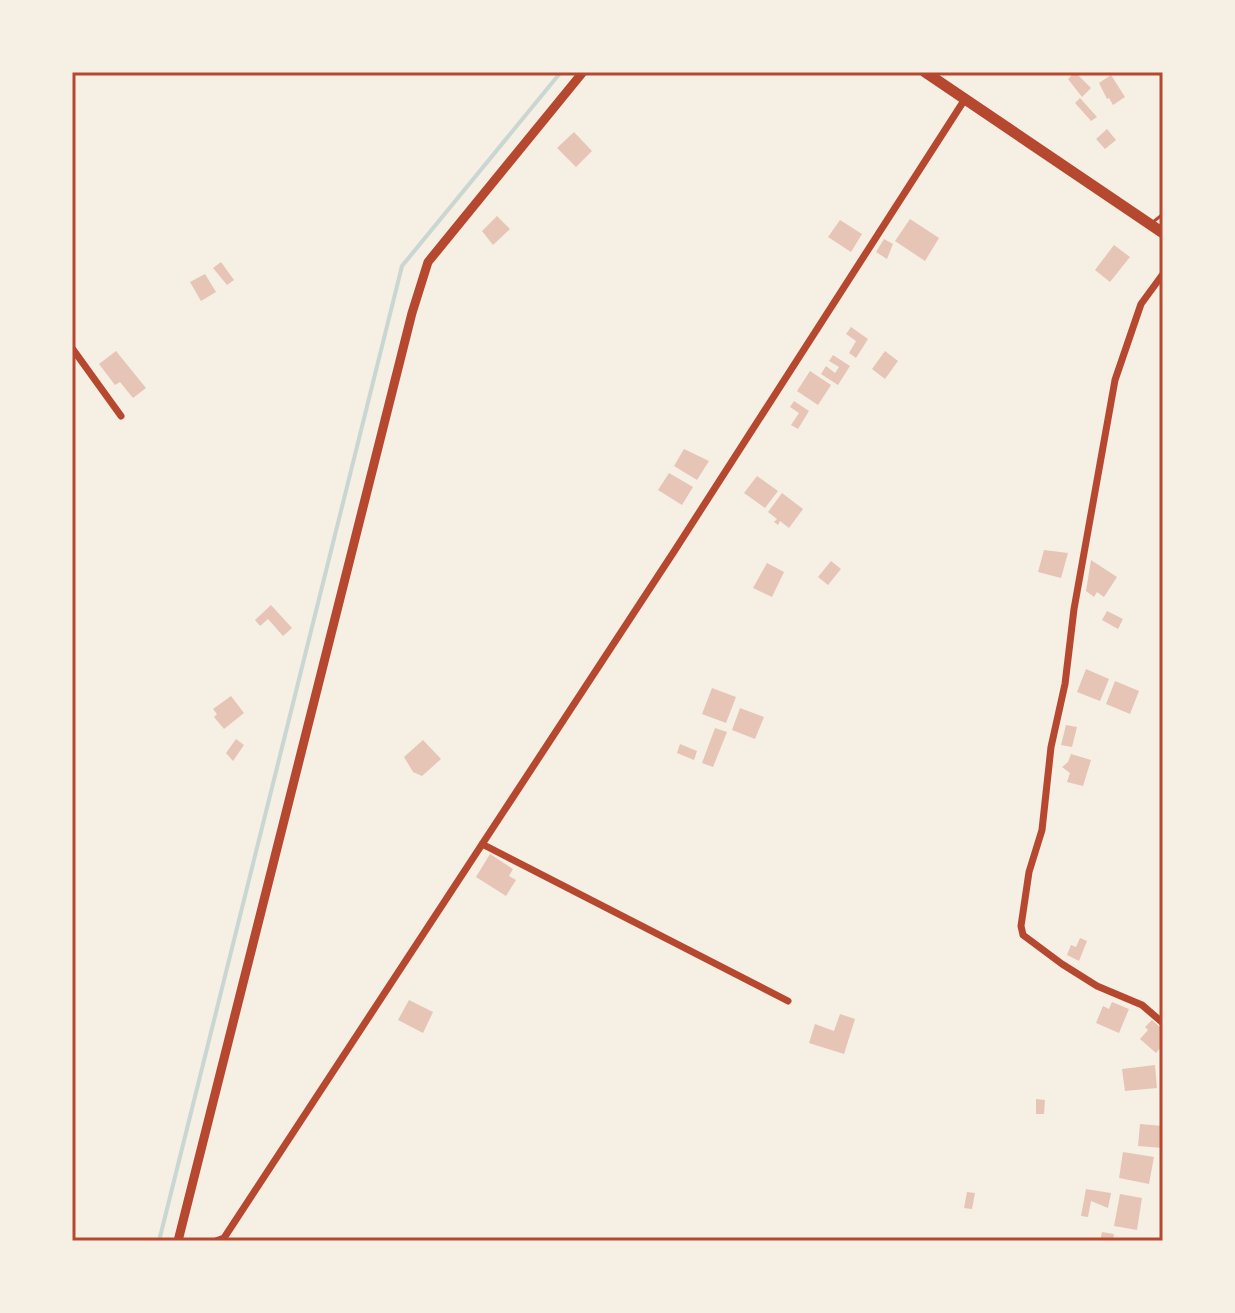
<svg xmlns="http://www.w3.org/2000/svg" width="1235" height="1313" font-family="'PT Sans',sans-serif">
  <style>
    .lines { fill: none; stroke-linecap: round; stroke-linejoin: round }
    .stream { stroke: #c9d6d2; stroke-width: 4 }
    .building { fill: #e6c5b7 }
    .service { stroke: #b5482f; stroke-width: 3 }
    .minor { stroke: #b5482f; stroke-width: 7 }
    .tertiary { stroke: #b5482f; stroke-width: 9 }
    .trunk { stroke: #b5482f; stroke-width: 11 }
    .neatline { fill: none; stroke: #b5482f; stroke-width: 3 }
  </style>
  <rect width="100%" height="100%" fill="#f6efe4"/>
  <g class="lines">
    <!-- stream -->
    <path class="stream" d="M 159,1241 L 402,266 L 561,72"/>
  </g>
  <!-- building -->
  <path class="building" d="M 1075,72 L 1091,88 L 1082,97 L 1068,79 Z
    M 1111,75 L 1125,97 L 1113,105 L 1109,98 L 1107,99 L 1099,83 Z
    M 1080,98 L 1097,117 L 1091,121 L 1075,103 Z
    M 1107,129 L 1116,140 L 1105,149 L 1096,139 Z
    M 574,132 L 592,151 L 576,167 L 557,148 Z
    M 497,216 L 510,229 L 493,245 L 482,231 Z
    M 910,219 L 939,238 L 925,261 L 895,241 Z
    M 840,220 L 862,234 L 851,252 L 828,237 Z
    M 884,239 L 893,244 L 887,259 L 876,252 Z
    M 1114,245 L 1130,257 L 1110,282 L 1095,270 Z
    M 221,262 L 234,280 L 227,285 L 213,268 Z
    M 205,274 L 216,292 L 201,301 L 190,282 Z
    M 851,327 L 868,339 L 856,358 L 849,353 L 856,341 L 846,334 Z
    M 116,351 L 146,388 L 133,398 L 120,382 L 115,385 L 99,364 Z
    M 885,351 L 898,361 L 885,379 L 872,369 Z
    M 833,355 L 850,366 L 838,385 L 821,374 L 826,366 L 835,373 L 839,367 L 829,361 Z
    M 810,371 L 831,385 L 818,405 L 797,391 Z
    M 794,401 L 809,411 L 798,429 L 791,425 L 799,413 L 790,407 Z
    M 684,449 L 709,461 L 697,480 L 674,466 Z
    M 669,473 L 693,487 L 682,505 L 658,490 Z
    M 757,476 L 778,491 L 765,508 L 744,493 Z
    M 782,493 L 803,509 L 789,528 L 780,521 L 778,525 L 774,522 L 777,519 L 768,512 Z
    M 1044,550 L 1068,553 L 1061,578 L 1038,572 Z
    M 1091,560 L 1117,577 L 1104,597 L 1097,592 L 1094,597 L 1086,591 Z
    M 831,561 L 841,569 L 828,585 L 818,577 Z
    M 767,563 L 784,572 L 772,597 L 753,588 Z
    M 271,605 L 292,628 L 283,636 L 268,619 L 260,626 L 255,620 Z
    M 1107,611 L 1123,619 L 1118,629 L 1102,620 Z
    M 1086,669 L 1109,679 L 1100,701 L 1077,692 Z
    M 1115,681 L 1139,691 L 1130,714 L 1106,704 Z
    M 712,688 L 736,697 L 726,723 L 702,714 Z
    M 231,696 L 244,713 L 224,729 L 214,717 L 217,714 L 213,709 Z
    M 740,708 L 764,717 L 755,739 L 732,730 Z
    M 1066,725 L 1077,727 L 1072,747 L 1061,745 Z
    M 715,728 L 727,732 L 713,767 L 702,763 Z
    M 236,739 L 244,745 L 233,761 L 226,753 Z
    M 423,740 L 441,759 L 422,776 L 413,772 L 404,757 Z
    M 680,744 L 697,751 L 694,760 L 677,753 Z
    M 1071,754 L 1091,760 L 1083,786 L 1067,782 L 1070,773 L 1062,767 L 1068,762 Z
    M 490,854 L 513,869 L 509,876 L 516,880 L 506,896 L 476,877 Z
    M 1080,938 L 1087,941 L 1079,961 L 1067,955 L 1071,945 L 1076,947 Z
    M 409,1000 L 433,1012 L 423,1033 L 398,1020 Z
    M 1112,1002 L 1129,1009 L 1119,1033 L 1096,1023 L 1103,1006 L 1109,1009 Z
    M 840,1014 L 855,1019 L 844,1054 L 809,1043 L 815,1024 L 834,1031 Z
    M 1152,1020 L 1163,1030 L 1163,1045 L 1156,1053 L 1140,1039 L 1148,1030 L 1145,1027 Z
    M 1155,1065 L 1157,1088 L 1125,1091 L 1122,1069 Z
    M 1036,1099 L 1045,1100 L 1044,1114 L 1036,1114 Z
    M 1140,1124 L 1163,1126 L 1163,1148 L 1138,1146 Z
    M 1123,1152 L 1154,1157 L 1149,1184 L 1119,1178 Z
    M 1086,1189 L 1111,1193 L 1108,1208 L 1091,1201 L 1088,1217 L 1081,1216 Z
    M 967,1192 L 975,1193 L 972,1209 L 964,1208 Z
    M 1120,1194 L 1142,1198 L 1137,1230 L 1114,1226 Z
    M 1102,1232 L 1114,1234 L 1113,1241 L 1100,1241 Z"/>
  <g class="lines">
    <!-- service -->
    <path class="service" d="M 1153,222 L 1163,214"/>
    <!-- minor -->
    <path class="minor" d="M 1163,274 L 1141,304 L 1115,380 L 1074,609 L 1065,684 L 1051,747 L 1042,830 L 1029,872 L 1021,926 L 1023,935 L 1062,964 L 1097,986 L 1142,1005 L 1163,1023
      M 72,348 L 121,416
      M 482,844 L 788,1001
      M 216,1241 L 224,1238 L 675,550 L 965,99"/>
    <!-- tertiary -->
    <path class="tertiary" d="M 178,1241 L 412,313 L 428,262 L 583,72"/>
    <!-- trunk -->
    <path class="trunk" d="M 925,72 L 1163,233"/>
  </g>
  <!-- border -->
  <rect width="1235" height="1313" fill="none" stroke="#f6efe4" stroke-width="148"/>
  <rect x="74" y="74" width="1087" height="1165" class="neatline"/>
</svg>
